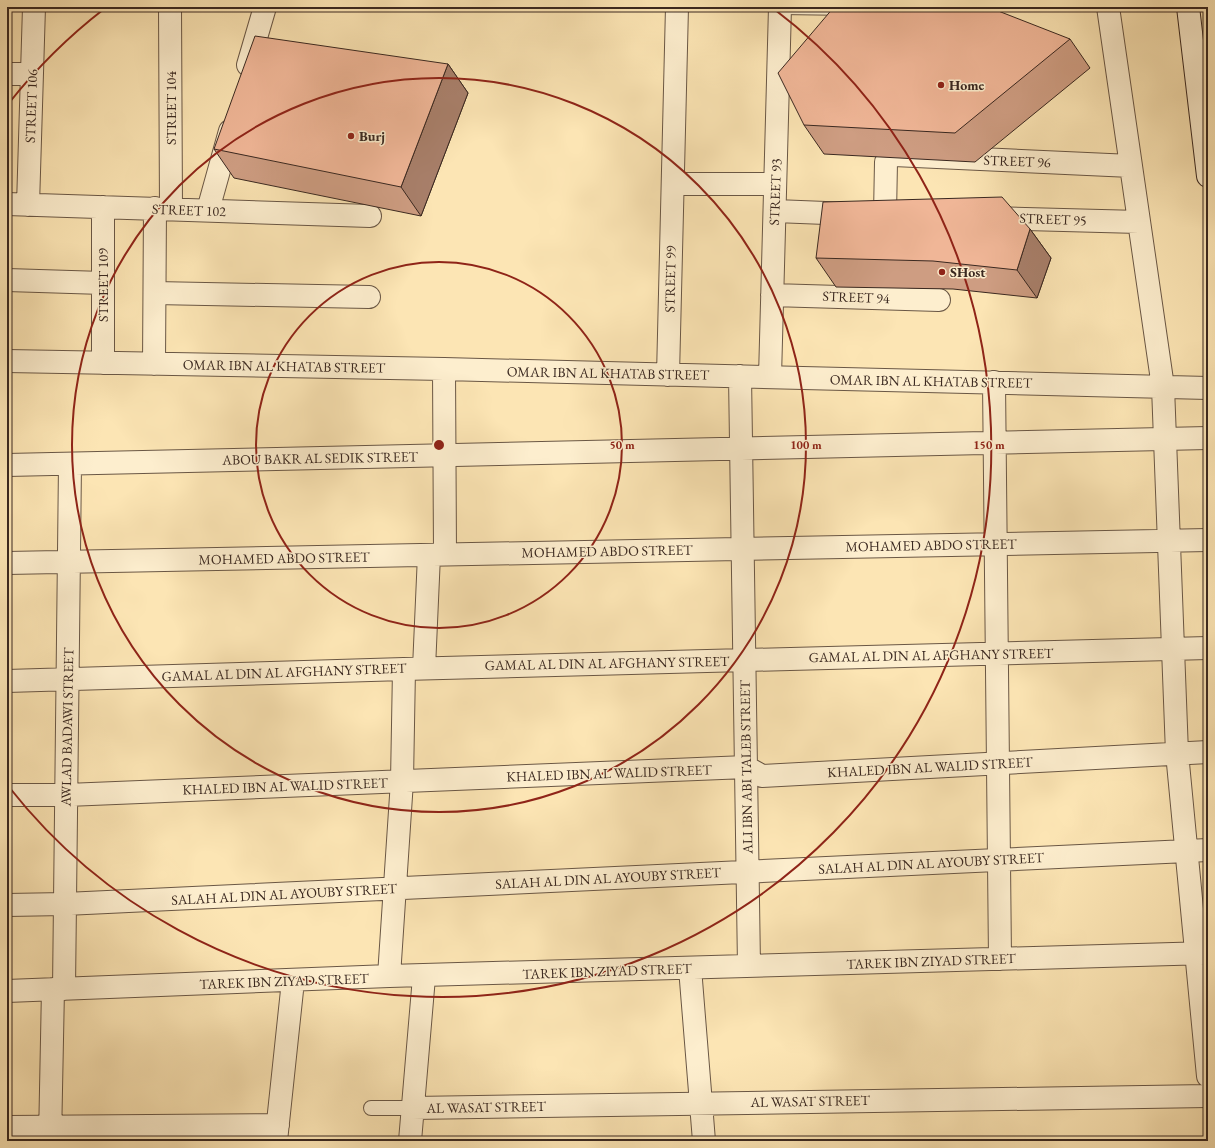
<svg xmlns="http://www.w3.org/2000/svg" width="1215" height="1148" font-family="'EB Garamond',serif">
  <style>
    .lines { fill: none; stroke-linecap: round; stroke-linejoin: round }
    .lane-casing { stroke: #6a5745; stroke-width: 16 }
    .street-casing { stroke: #6a5745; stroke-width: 24 }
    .secondary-casing { stroke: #3a2820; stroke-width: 24 }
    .lane { stroke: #fdeece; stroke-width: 14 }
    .street { stroke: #fdeece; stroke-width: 22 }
    .secondary { stroke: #fdeece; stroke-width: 22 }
    .wall { fill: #ce9d82; stroke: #3a2820 }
    .shaded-wall { fill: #a87f6a; stroke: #3a2820 }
    .building { fill: #f0b697; stroke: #3a2820 }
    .ring { fill: none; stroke: #8f2418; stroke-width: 2 }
    .poi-dot { fill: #8f2418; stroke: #fdeece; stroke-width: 1.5 }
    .labels { text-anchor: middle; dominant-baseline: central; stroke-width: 3; stroke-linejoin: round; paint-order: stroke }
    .poi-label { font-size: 14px; font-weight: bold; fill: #3a2820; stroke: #fdeece; text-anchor: start }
    .street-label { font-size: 14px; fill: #3a2820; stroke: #fdeece }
    .centre { fill: #8f2418; stroke: #fdeece; stroke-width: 2 }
    .ring-label { font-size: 12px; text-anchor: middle; font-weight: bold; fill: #8f2418; stroke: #fdeece; stroke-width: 3; stroke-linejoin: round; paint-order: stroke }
  </style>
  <rect width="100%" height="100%" fill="#fce5b4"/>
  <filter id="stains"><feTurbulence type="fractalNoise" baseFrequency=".005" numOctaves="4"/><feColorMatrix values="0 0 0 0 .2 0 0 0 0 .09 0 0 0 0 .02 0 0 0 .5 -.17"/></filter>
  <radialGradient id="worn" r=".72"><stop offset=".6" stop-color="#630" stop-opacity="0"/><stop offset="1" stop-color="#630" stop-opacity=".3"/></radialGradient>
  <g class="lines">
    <defs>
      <path id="lane" d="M 780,7 L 853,8
        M 371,1108 L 413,1108"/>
      <path id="street" d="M 170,7 L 171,209
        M 1108,7 L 1163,387 L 1177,753 L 1208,1076
        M 248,65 L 265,7
        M 7,74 L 32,74
        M 673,184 L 775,184
        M 7,204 L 370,216
        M 28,205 L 34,7
        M 208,210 L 230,131
        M 775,211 L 851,214
        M 885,214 L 886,162 L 888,159 L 894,155 L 1131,166
        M 992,218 L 1139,222
        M 7,280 L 103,283
        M 155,293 L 369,297
        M 772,295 L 939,300
        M 7,361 L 444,369 L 1208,388
        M 103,363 L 103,207
        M 154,364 L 155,208
        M 444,369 L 445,554
        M 668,375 L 677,7
        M 740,376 L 749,966
        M 770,377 L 780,7
        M 994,382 L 1000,959
        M 7,465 L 1208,438
        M 7,563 L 1208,540
        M 424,668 L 429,555
        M 7,681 L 404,669 L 1208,648
        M 7,795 L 67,795 L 746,767 L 762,776 L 1208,752
        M 7,905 L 65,904 L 1208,850
        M 690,968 L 704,1141
        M 389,976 L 402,781 L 404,669
        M 64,989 L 70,464
        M 7,991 L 389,976 L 1208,953
        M 413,1108 L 1208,1096
        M 7,1127 L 278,1125
        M 50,1140 L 53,989
        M 276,1141 L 293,981
        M 410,1141 L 424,977"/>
      <path id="secondary" d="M 1188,7 L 1208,176"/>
    </defs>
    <!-- lane casing -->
    <use href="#lane" class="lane-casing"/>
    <!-- street casing -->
    <use href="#street" class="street-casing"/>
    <!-- secondary casing -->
    <use href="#secondary" class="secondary-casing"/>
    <!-- lane -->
    <use href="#lane" class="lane"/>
    <!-- street -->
    <use href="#street" class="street"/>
    <!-- secondary -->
    <use href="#secondary" class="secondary"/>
  </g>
  <!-- wall -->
  <path class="wall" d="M 1070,39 L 1090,68 L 975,162 L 824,154 L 804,125 Z
    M 448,64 L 468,93 L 421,216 L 234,178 L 214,149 Z
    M 1030,229 L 1051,258 L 1037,298 L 953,289 L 836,287 L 816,258 Z"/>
  <!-- shaded-wall -->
  <path class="shaded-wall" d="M 448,64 L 468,93 L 421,216 L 401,187 Z
    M 1030,229 L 1051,258 L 1037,298 L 1017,270 Z"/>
  <!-- building -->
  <path class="building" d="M 834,7 L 988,7 L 1070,39 L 955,133 L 804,125 L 778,73 Z
    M 255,36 L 448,64 L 401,187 L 214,149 Z
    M 1002,197 L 1030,229 L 1017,270 L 933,261 L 816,258 L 823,202 Z"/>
  <!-- distance rings -->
  <g class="ring">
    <circle cx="439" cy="445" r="183"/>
    <circle cx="439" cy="445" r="367"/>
    <path d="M9 103A550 550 0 0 1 104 9M774 9A550 550 0 1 1 9 787"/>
  </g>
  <!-- markers -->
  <g class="poi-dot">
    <circle cx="941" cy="85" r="4"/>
    <circle cx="351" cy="136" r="4"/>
    <circle cx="942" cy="272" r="4"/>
  </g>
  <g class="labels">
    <!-- poi labels -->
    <g class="poi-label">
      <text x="949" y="85">Home</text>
      <text x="359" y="136">Burj</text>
      <text x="950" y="272">SHost</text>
    </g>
    <!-- street labels -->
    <g class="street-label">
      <text transform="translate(31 106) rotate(-88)">STREET 106</text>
      <text transform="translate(171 108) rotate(-90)">STREET 104</text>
      <text transform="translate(1017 161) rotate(2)">STREET 96</text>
      <text transform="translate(775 192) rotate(-88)">STREET 93</text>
      <text transform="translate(189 210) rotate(2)">STREET 102</text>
      <text transform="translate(1053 219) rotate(2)">STREET 95</text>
      <text transform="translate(670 279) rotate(-89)">STREET 99</text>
      <text transform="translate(103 285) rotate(-90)">STREET 109</text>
      <text transform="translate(856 297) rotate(2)">STREET 94</text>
      <text transform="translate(284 366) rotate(1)">OMAR IBN AL KHATAB STREET</text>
      <text transform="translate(608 373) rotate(1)">OMAR IBN AL KHATAB STREET</text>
      <text transform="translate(931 381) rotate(1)">OMAR IBN AL KHATAB STREET</text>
      <text transform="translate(320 458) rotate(-1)">ABOU BAKR AL SEDIK STREET</text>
      <text transform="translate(931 545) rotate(-1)">MOHAMED ABDO STREET</text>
      <text transform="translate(607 551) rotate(-1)">MOHAMED ABDO STREET</text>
      <text transform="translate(284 558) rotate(-1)">MOHAMED ABDO STREET</text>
      <text transform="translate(931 655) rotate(-1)">GAMAL AL DIN AL AFGHANY STREET</text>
      <text transform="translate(607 663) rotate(-1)">GAMAL AL DIN AL AFGHANY STREET</text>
      <text transform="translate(284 672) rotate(-2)">GAMAL AL DIN AL AFGHANY STREET</text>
      <text transform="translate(67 727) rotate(-89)">AWLAD BADAWI STREET</text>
      <text transform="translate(746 767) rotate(-91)">ALI IBN ABI TALEB STREET</text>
      <text transform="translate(930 767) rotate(-3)">KHALED IBN AL WALID STREET</text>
      <text transform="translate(609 773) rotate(-2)">KHALED IBN AL WALID STREET</text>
      <text transform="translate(285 786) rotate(-2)">KHALED IBN AL WALID STREET</text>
      <text transform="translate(931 863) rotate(-3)">SALAH AL DIN AL AYOUBY STREET</text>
      <text transform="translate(608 878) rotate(-3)">SALAH AL DIN AL AYOUBY STREET</text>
      <text transform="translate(284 894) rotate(-3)">SALAH AL DIN AL AYOUBY STREET</text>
      <text transform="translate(931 961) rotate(-2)">TAREK IBN ZIYAD STREET</text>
      <text transform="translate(607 971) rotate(-2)">TAREK IBN ZIYAD STREET</text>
      <text transform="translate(284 981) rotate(-2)">TAREK IBN ZIYAD STREET</text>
      <text transform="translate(810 1101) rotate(-1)">AL WASAT STREET</text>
      <text transform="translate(486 1107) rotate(-1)">AL WASAT STREET</text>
    </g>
  </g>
  <circle cx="439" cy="445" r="6" class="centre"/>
  <g class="ring-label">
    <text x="622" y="449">50 m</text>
    <text x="806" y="449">100 m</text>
    <text x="989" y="449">150 m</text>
  </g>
  <!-- margin -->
  <rect width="1215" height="1148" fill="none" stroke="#fce5b4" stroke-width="24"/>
  <rect x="8" y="8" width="1199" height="1132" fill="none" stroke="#3a2820" stroke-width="2"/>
  <rect x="12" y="12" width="1191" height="1124" fill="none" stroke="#3a2820"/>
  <rect width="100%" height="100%" filter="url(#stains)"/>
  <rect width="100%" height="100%" fill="url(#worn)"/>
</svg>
